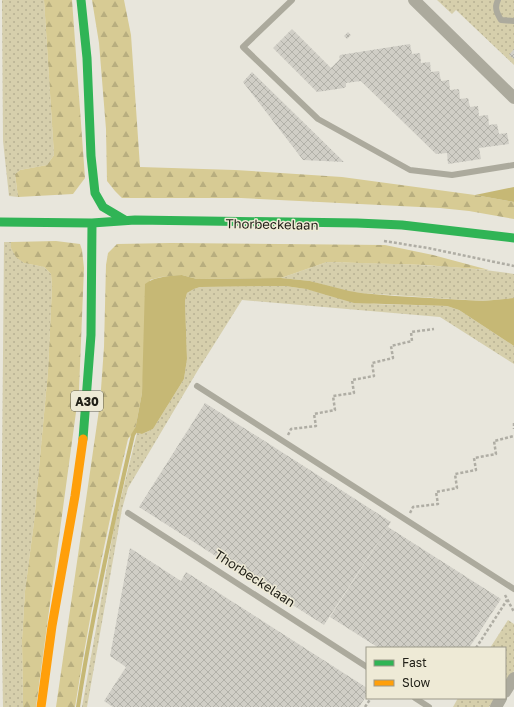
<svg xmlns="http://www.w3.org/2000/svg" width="514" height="707" font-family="'Golos Text',sans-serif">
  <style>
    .grass { fill: url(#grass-dots) }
    .forest { fill: url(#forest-firs) }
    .water { fill: #c6b875 }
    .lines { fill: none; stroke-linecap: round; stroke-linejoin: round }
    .stream { stroke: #c6b875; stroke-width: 4 }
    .building { fill: url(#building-cross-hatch) }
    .path { stroke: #afada4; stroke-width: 2.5; stroke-dasharray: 3 2; stroke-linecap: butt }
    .lane { stroke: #acaa9d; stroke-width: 6 }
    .street { stroke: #acaa9d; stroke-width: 12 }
    .fast { stroke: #30b455; stroke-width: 9 }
    .slow { stroke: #ff9f0a; stroke-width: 9 }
    .labels { text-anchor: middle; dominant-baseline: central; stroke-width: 3; stroke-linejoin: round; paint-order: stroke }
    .shield { fill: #eeead6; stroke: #5e5d51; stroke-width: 1 }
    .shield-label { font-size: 12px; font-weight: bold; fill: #212018 }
    .street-label { font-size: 13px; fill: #212018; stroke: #eeead6 }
  </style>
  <defs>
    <pattern id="grass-dots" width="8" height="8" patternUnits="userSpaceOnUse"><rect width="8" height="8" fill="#d6cfac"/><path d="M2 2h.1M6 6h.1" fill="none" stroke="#b7b193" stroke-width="1.8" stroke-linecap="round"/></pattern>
    <pattern id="forest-firs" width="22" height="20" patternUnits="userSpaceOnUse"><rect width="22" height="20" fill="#d7cb94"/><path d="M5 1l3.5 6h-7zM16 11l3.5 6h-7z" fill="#b8ae7f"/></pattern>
    <pattern id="building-cross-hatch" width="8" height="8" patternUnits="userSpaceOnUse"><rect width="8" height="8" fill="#d0cec6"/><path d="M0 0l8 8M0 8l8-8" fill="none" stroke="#b2b1a9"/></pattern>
  </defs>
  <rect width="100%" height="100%" fill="#e8e6dc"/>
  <!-- grass -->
  <path class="grass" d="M 2,0 L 44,0 L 54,155 L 47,165 L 20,170 L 15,174 L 18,197 L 9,196 L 3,141 Z
    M 437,0 L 514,0 L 514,65 L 456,10 L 452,14 Z
    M 4,242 L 11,242 L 11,248 L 24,263 L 44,267 L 51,274 L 52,287 L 48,371 L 34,522 L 25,591 L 22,640 L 23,707 L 3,707 L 1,582 Z
    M 327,262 C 389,264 452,264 514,274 L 514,298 L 483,301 L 361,293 L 349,292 L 310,281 L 281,278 Z
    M 285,286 L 306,289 L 374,304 L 447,306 L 459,310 L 514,346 L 514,364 L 440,317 L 242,300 L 198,370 L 128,488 L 122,509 L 87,707 L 82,707 L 115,522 L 137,433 L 142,434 L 153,429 L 184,379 L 187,359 L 185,301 L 187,293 L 194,289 L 200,287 Z
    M 508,620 L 514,624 L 514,671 L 505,685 L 505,648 L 490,648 Z
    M 458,698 L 497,698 L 489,707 L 453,707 Z"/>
  <!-- forest -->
  <path class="forest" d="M 44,0 L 72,0 L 85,178 L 73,194 L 18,197 L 15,174 L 20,170 L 47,165 L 54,155 Z
    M 92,0 L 124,0 L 131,35 L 140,167 L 235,170 L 342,177 L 475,195 L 514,202 L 514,219 L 469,211 L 440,208 L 241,198 L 122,198 L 115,191 L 107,181 L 106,129 L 99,43 Z
    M 56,241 L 80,244 L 82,250 L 84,268 L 79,390 L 36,707 L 23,707 L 22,640 L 25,591 L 34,522 L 48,371 L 52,287 L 51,274 L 44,267 L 24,263 L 16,257 L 11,248 L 11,242 Z
    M 171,243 L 385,245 L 433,255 L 489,270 L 425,265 L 327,262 L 281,278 L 197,279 L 182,275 L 161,277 L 150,280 L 142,393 L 135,430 L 128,439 C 107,528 89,617 75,707 L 56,707 L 100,403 L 104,347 L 106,265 L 108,253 L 117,244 Z"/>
  <!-- water -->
  <path class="water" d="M 514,187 L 514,202 L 475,195 Z
    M 182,275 L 197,279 L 281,278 L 310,281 L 349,291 L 361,293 L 395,296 L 483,301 L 514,298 L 514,346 L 459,310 L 447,306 L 354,303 L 306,289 L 285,286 L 200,287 L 194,289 L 187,293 L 185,301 L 187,359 L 184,379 L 153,429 L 142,434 L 137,433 L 135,430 L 142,393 L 145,284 C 156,276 169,276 182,275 Z"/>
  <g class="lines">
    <!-- stream -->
    <path class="stream" d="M 78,707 C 92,616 112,525 133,435 L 138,427"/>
  </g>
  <!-- building -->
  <path class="building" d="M 292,29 L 331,68 L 340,59 L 339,57 L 340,55 L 410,44 L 412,54 L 420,53 L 421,63 L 430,62 L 431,72 L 439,71 L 441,81 L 449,80 L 450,90 L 459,89 L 460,99 L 468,98 L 470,107 L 478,106 L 479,116 L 488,115 L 489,125 L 497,124 L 499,134 L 507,133 L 509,144 L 479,148 L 481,159 L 448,164 L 447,153 L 436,154 L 361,81 L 346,83 L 346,86 L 344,88 L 317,92 L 273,48 Z
    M 348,32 L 351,35 L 347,39 L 344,36 Z
    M 514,49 L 514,59 L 509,55 Z
    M 252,72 L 344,162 L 303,160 L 243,82 Z
    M 205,403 L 391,522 L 324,625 L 139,507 Z
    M 388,527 L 501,599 L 469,648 L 379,648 L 330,617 Z
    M 130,548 L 181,581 L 186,572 L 367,688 L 367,695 L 359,707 L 113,707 L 104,701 L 126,667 L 110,656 Z"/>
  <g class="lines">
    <!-- path -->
    <path class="path" d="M 384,241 L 428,248 L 514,266
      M 514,423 L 514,429
      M 288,435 L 291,429 L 316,426 L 314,414 L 335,410 L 333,396 L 354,393 L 352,380 L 374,376 L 372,363 L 393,358 L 391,346 L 412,341 L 411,332 L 434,329
      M 410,513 L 413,507 L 438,504 L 436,492 L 457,488 L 455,474 L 476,470 L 474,458 L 496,454 L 494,441 L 514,436
      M 505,595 L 514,612
      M 476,648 L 507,600
      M 365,707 L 371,698"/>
    <!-- lane -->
    <path class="lane" d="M 292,0 L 243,47 L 318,119 L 410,170 L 452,175 L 514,165
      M 498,0 C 494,8 497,13 501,20 L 514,21
      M 197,386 L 514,589
      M 128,513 L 367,667
      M 415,698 L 429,707"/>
    <!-- street -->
    <path class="street" d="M 414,0 L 514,98
      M 505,692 L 514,678
      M 496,707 L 501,698"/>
    <!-- fast -->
    <path class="fast" d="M 81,0 L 87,58 L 91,156 L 95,193 L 103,207 L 125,220
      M 0,222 L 92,223 L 135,220 L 357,223 L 402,225 L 514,238
      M 83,439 L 91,335 L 92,223"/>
    <!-- slow -->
    <path class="slow" d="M 41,707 L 52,626 L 75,496 L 83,439"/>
  </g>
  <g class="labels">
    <!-- shield labels -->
    <rect class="shield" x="71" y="391" width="32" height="20" rx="3"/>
    <g class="shield-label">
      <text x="87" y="401">A30</text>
    </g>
    <!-- street labels -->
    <g class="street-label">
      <text transform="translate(272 224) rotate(1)">Thorbeckelaan</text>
      <text transform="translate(255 578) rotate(33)">Thorbeckelaan</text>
    </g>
  </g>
  <!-- legend -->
  <rect x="366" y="647" width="140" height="52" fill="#eeead6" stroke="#9c998a"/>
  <rect x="374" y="660" width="20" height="6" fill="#30b455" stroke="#9c998a"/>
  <text x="402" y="667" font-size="12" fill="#212018">Fast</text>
  <rect x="374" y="680" width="20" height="6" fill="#ff9f0a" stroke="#9c998a"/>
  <text x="402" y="687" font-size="12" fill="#212018">Slow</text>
</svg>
